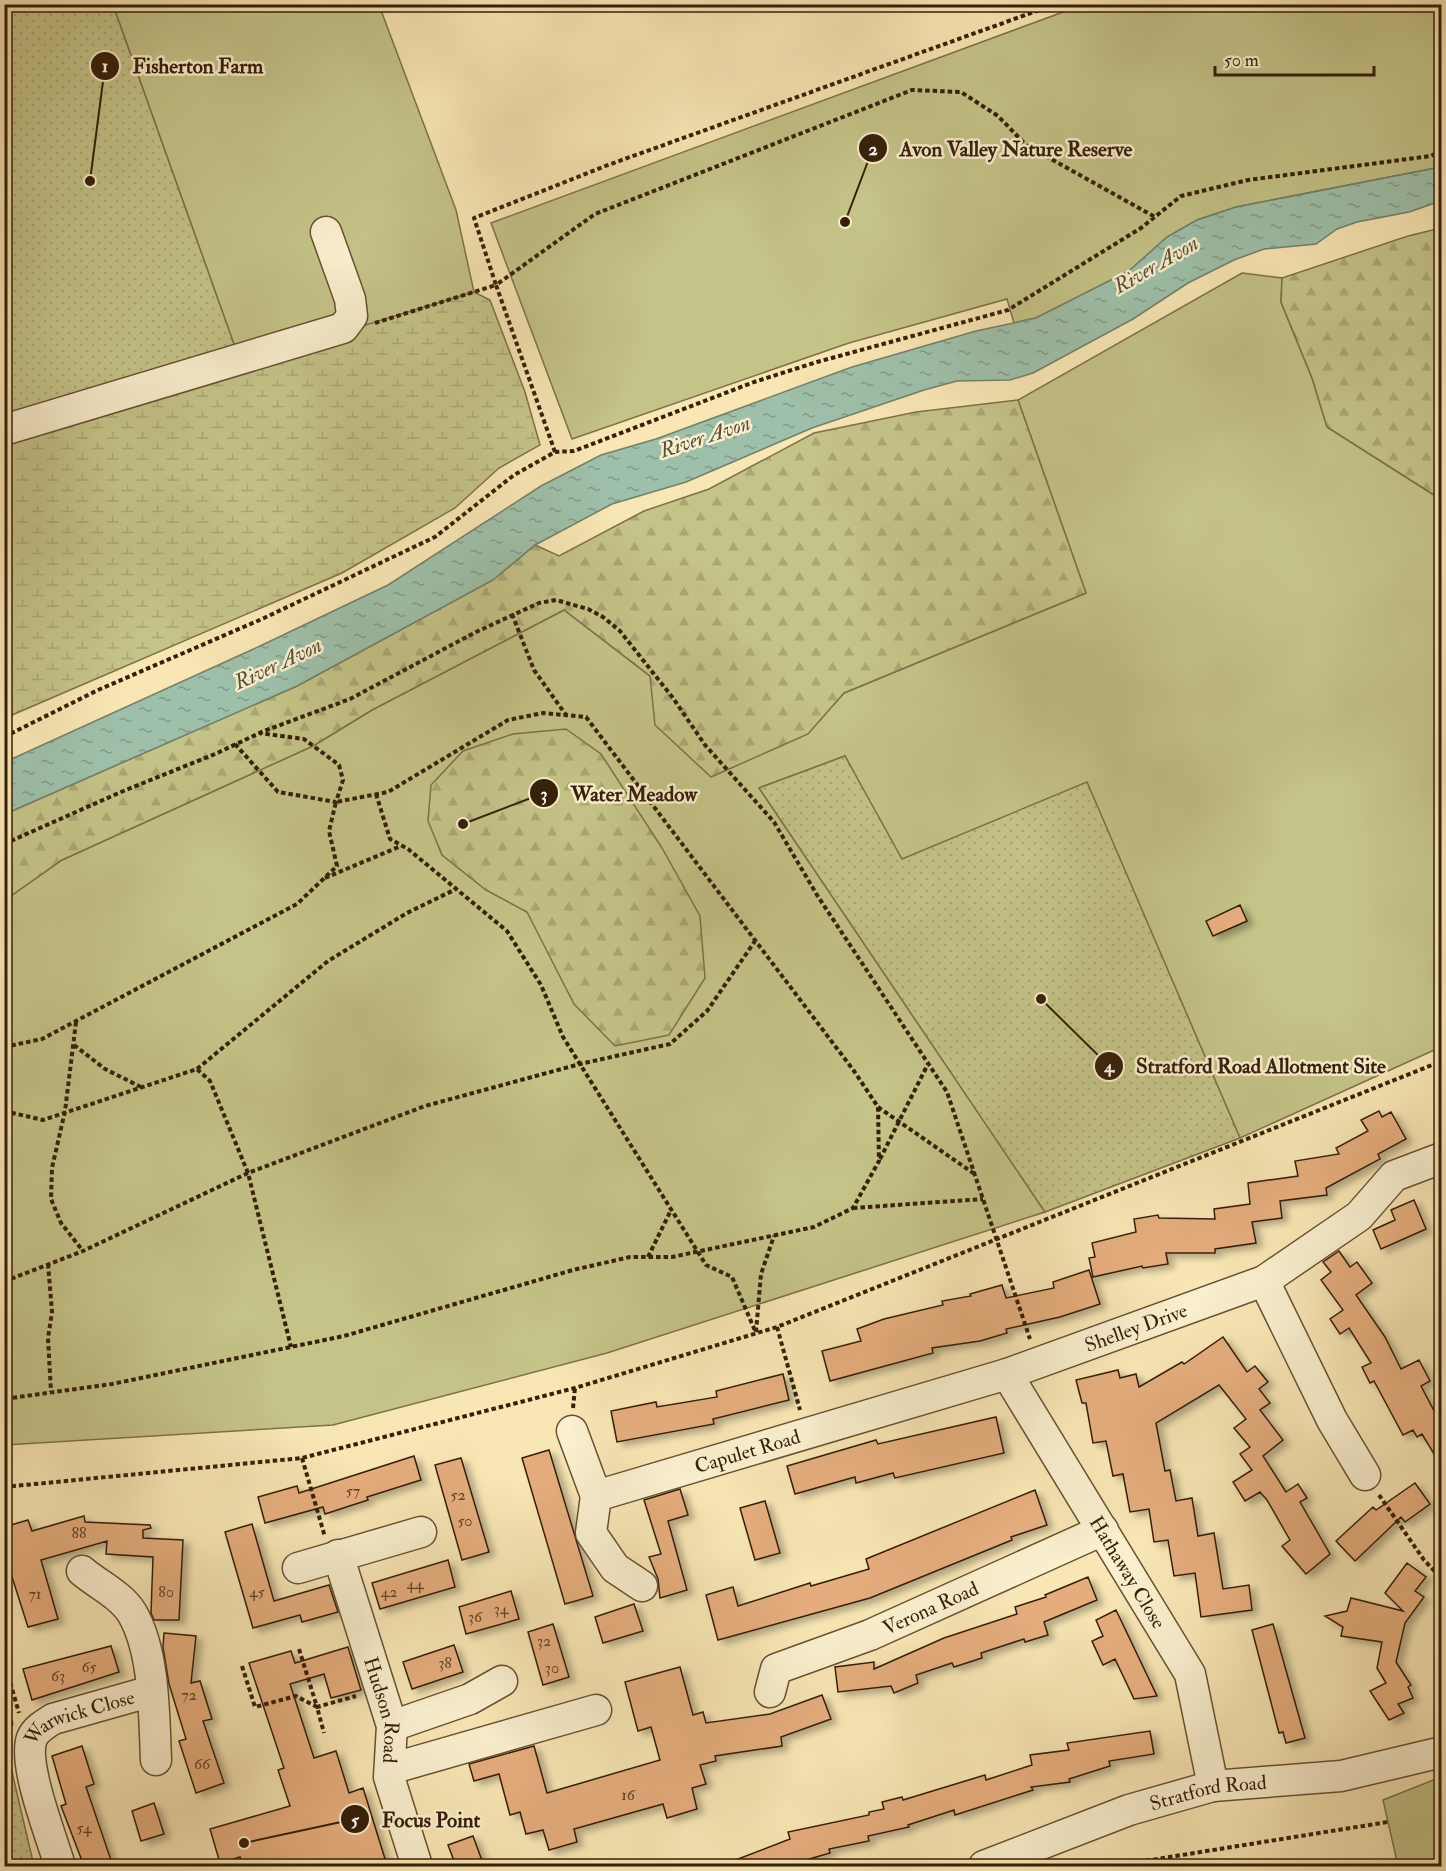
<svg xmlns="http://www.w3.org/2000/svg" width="1446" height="1871" font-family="'IM FELL Double Pica',serif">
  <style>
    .green { fill: #c4c388; stroke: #7d7149; stroke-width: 1.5 }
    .forest { fill: url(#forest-firs); stroke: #7d7149; stroke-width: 1.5 }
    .wetland { fill: url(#wetland-marsh); stroke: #7d7149; stroke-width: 1.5 }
    .garden { fill: url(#garden-dots); stroke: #7d7149; stroke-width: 1.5 }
    .water { fill: url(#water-ripples); stroke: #74806a; stroke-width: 1.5 }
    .building { fill: #e5ad7d; stroke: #361f0a; stroke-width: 1.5; filter: url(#shadow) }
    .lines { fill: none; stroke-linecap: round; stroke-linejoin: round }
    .minor-casing { stroke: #665134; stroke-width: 33 }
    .path { stroke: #361f0a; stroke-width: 4; stroke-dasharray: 4.5 3; stroke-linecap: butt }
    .minor { stroke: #faefce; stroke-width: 30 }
    .labels { text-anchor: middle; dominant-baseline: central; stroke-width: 5; stroke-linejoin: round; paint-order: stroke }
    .number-label { font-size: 16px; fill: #624227 }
    .street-label { font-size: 20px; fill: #361f0a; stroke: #faefce }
    .water-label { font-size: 21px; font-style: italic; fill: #554f3a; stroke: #faefce }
    .leader { fill: none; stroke: #361f0a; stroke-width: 2 }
    .callout-dot { fill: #361f0a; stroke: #faefce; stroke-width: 2 }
    .mark-label { font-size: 18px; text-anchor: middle; font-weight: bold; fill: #fff }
    .callout-label { font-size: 21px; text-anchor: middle; font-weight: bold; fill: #361f0a; stroke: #faefce; stroke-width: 5; stroke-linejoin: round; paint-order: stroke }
  </style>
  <defs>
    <pattern id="forest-firs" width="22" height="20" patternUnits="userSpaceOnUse" patternTransform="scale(1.5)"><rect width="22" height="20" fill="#c4c388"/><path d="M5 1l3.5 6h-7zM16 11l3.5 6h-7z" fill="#a9a774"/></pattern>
    <pattern id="wetland-marsh" width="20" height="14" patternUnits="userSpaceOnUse" patternTransform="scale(1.5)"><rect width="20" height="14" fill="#c4c388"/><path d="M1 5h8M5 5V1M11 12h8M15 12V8" fill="none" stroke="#a9a774"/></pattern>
    <pattern id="garden-dots" width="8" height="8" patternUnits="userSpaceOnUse" patternTransform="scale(1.5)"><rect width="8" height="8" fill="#c4c388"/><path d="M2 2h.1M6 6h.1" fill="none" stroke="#a9a774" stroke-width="1.8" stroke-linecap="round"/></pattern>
    <pattern id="water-ripples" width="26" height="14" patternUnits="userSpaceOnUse" patternTransform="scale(1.5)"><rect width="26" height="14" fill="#9ec0aa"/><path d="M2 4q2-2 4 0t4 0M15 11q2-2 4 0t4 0" fill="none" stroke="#829b89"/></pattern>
    <filter id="shadow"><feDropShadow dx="6" dy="4" stdDeviation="3" flood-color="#0004"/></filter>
  </defs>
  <rect width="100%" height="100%" fill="#f8e6b4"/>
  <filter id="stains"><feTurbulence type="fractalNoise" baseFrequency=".00333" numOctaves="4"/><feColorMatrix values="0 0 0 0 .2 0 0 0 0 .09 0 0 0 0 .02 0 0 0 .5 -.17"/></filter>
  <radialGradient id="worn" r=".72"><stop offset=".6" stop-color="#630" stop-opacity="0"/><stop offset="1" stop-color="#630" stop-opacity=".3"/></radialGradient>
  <!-- green -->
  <path class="green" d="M 113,5 L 379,5 L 456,210 L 474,292 L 241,364 Z
    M 1082,5 L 1441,5 L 1441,167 L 1236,207 L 1197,220 L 1167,237 L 1129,271 L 1036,318 L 1014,323 L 1007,299 L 849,343 L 572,439 L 491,223 Z
    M 1242,273 L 1282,278 L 1281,302 L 1312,378 L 1327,427 L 1434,495 L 1441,487 L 1441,1047 L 1240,1138 L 1087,783 L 901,860 L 845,756 L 759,788 L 1045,1212 L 607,1353 L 333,1425 L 5,1445 L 5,900 L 62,860 L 313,746 L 372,710 L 564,610 L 650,676 L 807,734 L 844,693 L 1086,593 L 1018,400 Z
    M 1441,1777 L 1441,1866 L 1398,1866 L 1383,1800 Z"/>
  <!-- forest -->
  <path class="forest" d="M 1441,228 L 1442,487 L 1434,495 L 1327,427 L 1312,378 L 1281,302 L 1282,278 L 1408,236 Z
    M 1018,400 L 1086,593 L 844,693 L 808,734 L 711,777 L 655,725 L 650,676 L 564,610 L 372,710 L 313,746 L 62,860 L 5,900 L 5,814 L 297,686 L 493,580 L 535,545 L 559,556 L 644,511 L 709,489 L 814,433 L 916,412 Z
    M 566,729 L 601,754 L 662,848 L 700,916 L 705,978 L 669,1035 L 615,1046 L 574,1004 L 527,912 L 486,890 L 442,855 L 428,821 L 431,785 L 463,751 L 513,734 Z"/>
  <!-- wetland -->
  <path class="wetland" d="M 474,292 L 490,300 L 525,392 L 540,445 L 499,468 L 455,508 L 342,573 L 5,718 L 5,435 Z"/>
  <!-- garden -->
  <path class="garden" d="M 5,5 L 113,5 L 241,364 L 5,435 Z
    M 845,756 L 902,859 L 1087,782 L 1240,1138 L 1045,1212 L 759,788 Z
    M 5,1693 L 13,1724 L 5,1741 Z
    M 4,1742 L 5,1742 L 34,1866 L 5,1866 Z"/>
  <!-- water -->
  <path class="water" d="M 1441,167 L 1441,201 L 1409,212 L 1357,222 L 1337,229 L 1316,244 L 1264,249 L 1234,260 L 1188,283 L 1133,319 L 1033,373 L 1010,380 L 957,381 L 924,390 L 812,428 L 686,482 L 612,504 L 535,545 L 493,580 L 297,686 L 5,814 L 5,762 L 260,646 L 388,585 L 541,486 L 601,455 L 656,439 L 852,367 L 976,331 L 1036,318 L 1129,271 L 1167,237 L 1197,220 L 1236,207 Z"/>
  <!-- building -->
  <path class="building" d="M 1240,905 L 1247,921 L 1213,936 L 1206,921 Z
    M 1379,1111 L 1382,1117 L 1391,1112 L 1406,1139 L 1378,1154 L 1380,1159 L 1326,1188 L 1327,1195 L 1280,1201 L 1282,1218 L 1252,1222 L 1256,1243 L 1215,1249 L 1215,1253 L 1166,1253 L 1168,1264 L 1143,1268 L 1142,1266 L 1093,1277 L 1089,1258 L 1095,1257 L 1092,1243 L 1136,1232 L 1134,1219 L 1158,1215 L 1159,1218 L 1215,1219 L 1214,1209 L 1250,1204 L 1248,1183 L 1298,1176 L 1295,1161 L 1339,1154 L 1336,1148 L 1368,1131 L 1361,1120 Z
    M 1414,1200 L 1426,1229 L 1381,1249 L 1373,1230 L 1395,1220 L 1391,1210 Z
    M 1339,1251 L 1350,1267 L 1357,1262 L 1372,1283 L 1356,1295 L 1385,1337 L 1401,1369 L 1419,1360 L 1430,1381 L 1421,1386 L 1442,1426 L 1442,1467 L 1422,1434 L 1417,1437 L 1413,1430 L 1403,1435 L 1374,1381 L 1370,1383 L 1362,1367 L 1371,1363 L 1349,1328 L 1340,1334 L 1330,1319 L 1343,1310 L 1321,1280 L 1331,1272 L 1323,1262 Z
    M 1089,1270 L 1100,1304 L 1060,1317 L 1006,1329 L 1007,1333 L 980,1341 L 932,1348 L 933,1353 L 830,1381 L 822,1351 L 861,1341 L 857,1329 L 884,1319 L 943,1305 L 942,1301 L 971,1296 L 970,1294 L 1002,1285 L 1006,1298 L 1054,1288 L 1053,1282 Z
    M 1223,1337 L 1247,1372 L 1255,1366 L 1268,1382 L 1259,1389 L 1270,1403 L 1260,1410 L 1283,1440 L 1263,1456 L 1286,1492 L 1298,1484 L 1307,1498 L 1300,1502 L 1330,1554 L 1306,1574 L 1282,1546 L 1290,1540 L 1267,1500 L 1260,1492 L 1245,1501 L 1233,1482 L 1252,1470 L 1240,1454 L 1250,1447 L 1234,1428 L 1246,1419 L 1219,1385 L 1156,1423 L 1165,1471 L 1170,1470 L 1176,1501 L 1192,1498 L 1198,1536 L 1214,1533 L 1223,1589 L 1249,1585 L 1252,1610 L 1201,1617 L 1195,1573 L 1174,1576 L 1168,1540 L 1154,1542 L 1149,1509 L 1130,1512 L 1123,1474 L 1113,1476 L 1106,1441 L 1093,1443 L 1086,1403 L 1082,1403 L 1076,1380 L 1118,1370 L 1120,1378 L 1136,1374 L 1139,1387 L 1182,1362 L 1184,1364 Z
    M 783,1374 L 789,1400 L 713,1419 L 714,1424 L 617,1442 L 611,1411 L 656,1402 L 657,1407 L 717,1397 L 716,1391 Z
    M 996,1417 L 1004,1453 L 895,1478 L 893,1473 L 856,1483 L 855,1477 L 795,1494 L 787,1466 L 876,1440 L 878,1444 Z
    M 549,1450 L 593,1596 L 565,1604 L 522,1458 Z
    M 414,1456 L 421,1480 L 367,1497 L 368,1500 L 325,1514 L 323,1507 L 265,1523 L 258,1497 L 297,1486 L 299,1493 Z
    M 461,1458 L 489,1552 L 462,1560 L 435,1465 Z
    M 1415,1483 L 1430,1504 L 1405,1522 L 1401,1517 L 1355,1561 L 1336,1541 L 1373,1507 L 1376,1510 Z
    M 680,1489 L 688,1515 L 668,1521 L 687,1590 L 660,1598 L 658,1579 L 649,1557 L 661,1554 L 644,1500 Z
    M 1035,1490 L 1047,1525 L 1011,1537 L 1012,1540 L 870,1598 L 718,1640 L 706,1595 L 733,1587 L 738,1606 L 810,1583 L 811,1586 L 869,1569 L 866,1559 Z
    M 765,1501 L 780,1553 L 755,1560 L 740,1508 Z
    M 84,1516 L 85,1522 L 150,1525 L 151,1528 L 143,1530 L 143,1538 L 183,1540 L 179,1620 L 154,1620 L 151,1613 L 153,1557 L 106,1554 L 107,1541 L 41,1560 L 58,1619 L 28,1627 L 4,1552 L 4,1527 L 28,1520 L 32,1531 Z
    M 252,1524 L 274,1601 L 329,1585 L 338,1612 L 302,1622 L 300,1615 L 253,1628 L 225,1532 Z
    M 448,1560 L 455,1587 L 380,1609 L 372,1583 Z
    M 1407,1563 L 1426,1577 L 1415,1591 L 1424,1597 L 1405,1623 L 1396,1662 L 1411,1685 L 1408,1687 L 1413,1698 L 1398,1704 L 1404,1713 L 1389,1720 L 1370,1691 L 1386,1683 L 1377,1668 L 1382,1642 L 1341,1636 L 1343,1627 L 1325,1616 L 1347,1611 L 1351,1598 L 1403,1611 L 1385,1593 Z
    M 1088,1577 L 1097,1600 L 1044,1622 L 1048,1635 L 1025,1642 L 1024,1639 L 981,1653 L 982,1658 L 954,1667 L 952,1663 L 916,1675 L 918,1683 L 894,1693 L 891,1686 L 838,1692 L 835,1667 L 874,1662 L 874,1669 L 944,1638 L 1017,1614 L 1015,1607 L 1046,1597 L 1045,1595 Z
    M 511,1591 L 519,1619 L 466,1634 L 459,1607 Z
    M 634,1604 L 643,1631 L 603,1643 L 595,1617 Z
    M 1116,1610 L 1157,1696 L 1134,1699 L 1115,1659 L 1103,1665 L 1092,1641 L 1103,1636 L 1096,1620 Z
    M 553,1624 L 569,1677 L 543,1685 L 528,1632 Z
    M 1273,1624 L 1305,1738 L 1286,1743 L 1283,1732 L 1279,1733 L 1252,1630 Z
    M 164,1633 L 196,1636 L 191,1683 L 200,1681 L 212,1719 L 203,1721 L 224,1783 L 196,1793 L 179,1741 L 186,1739 L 169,1684 L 163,1647 Z
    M 454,1645 L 463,1672 L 412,1689 L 403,1662 Z
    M 111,1646 L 119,1672 L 32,1700 L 23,1669 Z
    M 348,1647 L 361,1690 L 331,1698 L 324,1674 L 290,1684 L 314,1758 L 336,1751 L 349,1793 L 363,1788 L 386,1862 L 372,1866 L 243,1866 L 240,1857 L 220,1863 L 210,1829 L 290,1806 L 278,1770 L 284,1768 L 249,1663 L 291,1651 L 295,1663 Z
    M 680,1667 L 693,1715 L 703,1712 L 706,1723 L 770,1714 L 822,1695 L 831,1719 L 781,1737 L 782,1746 L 715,1756 L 716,1761 L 700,1765 L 706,1784 L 692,1788 L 697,1809 L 667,1818 L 663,1804 L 574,1829 L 577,1842 L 549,1850 L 543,1830 L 526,1834 L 520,1812 L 510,1815 L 499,1774 L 474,1781 L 469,1764 L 534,1746 L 547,1793 L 660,1760 L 651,1727 L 638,1731 L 625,1682 Z
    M 1150,1731 L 1154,1754 L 1109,1761 L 1110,1766 L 1069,1779 L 1070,1782 L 1031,1787 L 1033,1790 L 955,1815 L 954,1810 L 908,1825 L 909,1827 L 868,1836 L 869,1841 L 829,1849 L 830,1853 L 785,1866 L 720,1866 L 790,1839 L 788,1832 L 869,1815 L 869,1812 L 884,1809 L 882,1802 L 902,1797 L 903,1800 L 985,1775 L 986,1780 L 1032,1765 L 1030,1755 L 1069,1750 L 1067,1743 Z
    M 82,1746 L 94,1784 L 86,1787 L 113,1866 L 84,1866 L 61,1806 L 66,1804 L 52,1756 Z
    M 154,1803 L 164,1834 L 141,1841 L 132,1811 Z
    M 473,1836 L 484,1866 L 456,1866 L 448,1845 Z"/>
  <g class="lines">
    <defs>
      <g id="minor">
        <path d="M 4,430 L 343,328 L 352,316 L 350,299 L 326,232"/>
        <path d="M 1264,1281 L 1332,1420 L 1365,1475"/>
        <path id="s1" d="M 1007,1374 L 1190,1674 L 1213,1786"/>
        <path d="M 572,1431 L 596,1496"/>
        <path id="s2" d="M 338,1555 L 392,1726 L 389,1777 L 417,1866"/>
        <path d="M 298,1568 L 421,1532"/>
        <path d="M 82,1571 C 97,1584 121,1595 132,1613 C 155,1652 154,1716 156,1760"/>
        <path id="s3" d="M 642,1586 L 615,1568 L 591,1533 L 596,1496 L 1007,1374 L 1264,1281 L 1359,1216 L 1394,1176 L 1439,1159"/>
        <path id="s4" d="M 770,1692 L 776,1669 L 870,1635 L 1103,1530"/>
        <path d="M 392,1726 L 470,1699 L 502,1681"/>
        <path d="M 390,1769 L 596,1710"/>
        <path id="s5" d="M 60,1866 C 52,1838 22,1764 32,1738 C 36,1729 45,1724 53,1719 L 152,1691"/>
        <path id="s6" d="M 984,1866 L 1129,1810 L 1213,1786 L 1341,1776 L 1442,1752"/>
      </g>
    </defs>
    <!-- minor casing -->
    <use href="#minor" class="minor-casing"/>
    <!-- path -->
    <path class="path" d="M 375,323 L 496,285 L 474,218 L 608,165 L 1056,4
      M 555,452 L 496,285 L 595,214 L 912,90 L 961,92 L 998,116 L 1026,145 L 1155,217
      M 512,614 L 534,670 L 566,715
      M 4,737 L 98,690 L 262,619 L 435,537 L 514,475 L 555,452 L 574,451 L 754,382 L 817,362 L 1008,310 L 1141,228 L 1181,196 L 1248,180 L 1431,156 L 1442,150
      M 235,744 L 278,792 L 336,802 L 343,780 L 339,765 L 304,739 L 259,733
      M 376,794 L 390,839 L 408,849 L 507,931 L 541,985 L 563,1037 L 706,1265 L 732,1277 L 756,1333
      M 4,844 L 121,792 L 215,754 L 264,731 L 350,699 L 476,632 L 539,603 L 556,600 L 588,609 L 603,617 L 620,631 L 673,698 L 705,745 L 774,822 L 817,895 L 947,1092 L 1030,1339
      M 325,878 L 401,846
      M 76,1022 L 65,1111 L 52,1168 L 51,1199 L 61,1223 L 83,1251
      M 74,1045 L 105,1069 L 141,1087
      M 4,1047 L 42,1039 L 297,904 L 337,866 L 329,831 L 336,802 L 388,792 L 508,720 L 543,713 L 586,717 L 854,1071 L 878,1107 L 879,1161 L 853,1208 L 814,1227 L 672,1257 L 630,1257 L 573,1270 L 344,1336 L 112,1384 L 4,1399
      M 197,1069 L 328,961 L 407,913 L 456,889
      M 878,1107 L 976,1175
      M 4,1111 L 43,1120 L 197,1069 L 210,1081 L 248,1173 L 291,1347
      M 880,1159 L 928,1064
      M 853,1208 L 983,1199
      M 648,1257 L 672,1208
      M 48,1264 L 52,1312 L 48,1338 L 51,1392
      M 4,1279 L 8,1280 L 83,1251 L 248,1173 L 425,1106 L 580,1064 L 670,1044 L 707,1011 L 755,941
      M 777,1327 L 800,1410
      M 756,1332 L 761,1274 L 774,1236
      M 573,1408 L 575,1388
      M 302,1458 L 325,1537
      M 4,1487 L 302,1458 L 575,1388 L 777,1327 L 1442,1061
      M 1379,1495 L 1424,1560 L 1442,1579
      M 299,1649 L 317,1707 L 356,1696
      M 4,1661 L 19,1713
      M 242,1666 L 255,1707 L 296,1696 L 317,1707 L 324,1733
      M 1124,1866 L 1132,1863 L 1388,1822"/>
    <!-- minor -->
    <use href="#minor" class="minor"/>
  </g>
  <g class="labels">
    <!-- number labels -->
    <g class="number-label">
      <text x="353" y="1491">57</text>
      <text x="458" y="1495">52</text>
      <text x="465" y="1521">50</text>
      <text x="79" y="1533">88</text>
      <text x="415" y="1584">44</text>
      <text x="166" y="1592">80</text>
      <text x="257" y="1592">45</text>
      <text x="389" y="1592">42</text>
      <text x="35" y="1594">71</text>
      <text x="501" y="1609">34</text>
      <text x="475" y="1617">36</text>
      <text x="544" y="1641">32</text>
      <text x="445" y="1663">38</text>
      <text x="89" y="1667">65</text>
      <text x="552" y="1668">30</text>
      <text x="58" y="1676">63</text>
      <text x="189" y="1695">72</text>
      <text x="202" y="1764">66</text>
      <text x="628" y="1795">16</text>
      <text x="84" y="1828">54</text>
    </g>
    <!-- street labels -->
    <g class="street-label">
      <text stroke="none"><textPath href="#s3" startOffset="678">Shelley Drive</textPath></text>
      <text stroke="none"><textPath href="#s3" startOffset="270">Capulet Road</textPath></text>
      <text stroke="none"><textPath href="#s1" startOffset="232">Hathaway Close</textPath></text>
      <text stroke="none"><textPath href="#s4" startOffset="190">Verona Road</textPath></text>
      <text stroke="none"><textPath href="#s2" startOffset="162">Hudson Road</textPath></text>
      <text stroke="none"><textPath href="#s5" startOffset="186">Warwick Close</textPath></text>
      <text stroke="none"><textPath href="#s6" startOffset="237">Stratford Road</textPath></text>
    </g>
    <!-- water labels -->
    <g class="water-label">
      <text transform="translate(1156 265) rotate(-30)">River Avon</text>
      <text transform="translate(705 437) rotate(-18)">River Avon</text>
      <text transform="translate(278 664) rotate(-25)">River Avon</text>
    </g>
  </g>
  <!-- callouts -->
  <path class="leader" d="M90 181L105 66M845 222L873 148M463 824L544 793M1041 999L1109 1066M244 1843L355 1819"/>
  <g class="callout-dot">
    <circle cx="90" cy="181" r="6"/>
    <circle cx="845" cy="222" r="6"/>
    <circle cx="463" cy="824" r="6"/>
    <circle cx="1041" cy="999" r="6"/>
    <circle cx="244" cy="1843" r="6"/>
    <circle cx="105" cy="66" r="15"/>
    <circle cx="873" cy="148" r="15"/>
    <circle cx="544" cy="793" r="15"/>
    <circle cx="1109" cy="1066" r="15"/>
    <circle cx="355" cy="1819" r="15"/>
  </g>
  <g class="mark-label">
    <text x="105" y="72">1</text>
    <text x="873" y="155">2</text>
    <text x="544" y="800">3</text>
    <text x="1109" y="1072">4</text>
    <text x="355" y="1826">5</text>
  </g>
  <g class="callout-label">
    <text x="198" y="73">Fisherton Farm</text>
    <text x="1016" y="156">Avon Valley Nature Reserve</text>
    <text x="634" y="801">Water Meadow</text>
    <text x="1261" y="1073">Stratford Road Allotment Site</text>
    <text x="431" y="1827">Focus Point</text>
  </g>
  <!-- margin -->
  <rect width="1446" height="1871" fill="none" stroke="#f8e6b4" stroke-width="24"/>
  <rect x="6" y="6" width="1434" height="1859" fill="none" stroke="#361f0a" stroke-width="3"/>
  <rect x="12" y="12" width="1422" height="1847" fill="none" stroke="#361f0a" stroke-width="1.5"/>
  <!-- scale -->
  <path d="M1215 66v9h159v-9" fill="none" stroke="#361f0a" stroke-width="3"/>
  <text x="1224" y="66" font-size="18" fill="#361f0a" stroke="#faefce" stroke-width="4.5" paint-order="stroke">50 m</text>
  <rect width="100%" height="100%" filter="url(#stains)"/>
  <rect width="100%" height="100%" fill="url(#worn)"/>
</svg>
